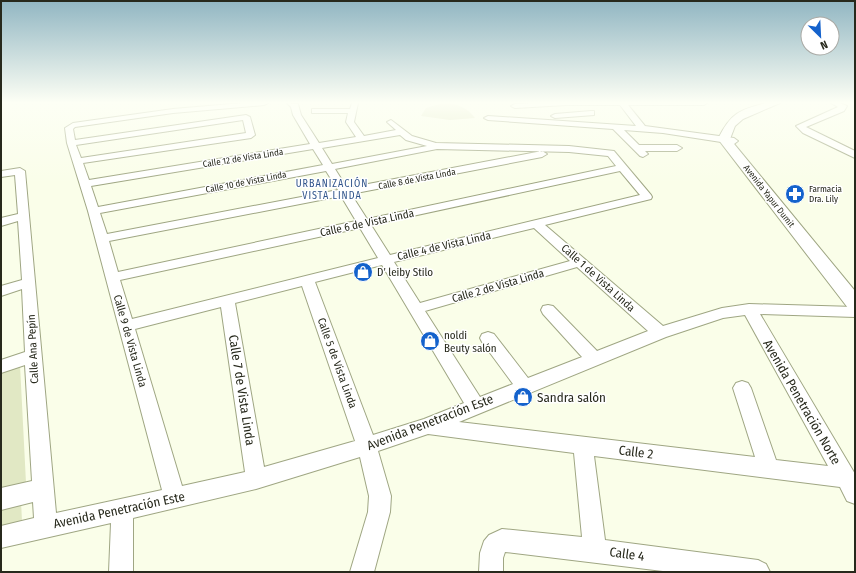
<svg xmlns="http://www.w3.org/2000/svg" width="856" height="573" font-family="'Fira Sans Condensed',sans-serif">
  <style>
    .green { fill: #e1e8c4 }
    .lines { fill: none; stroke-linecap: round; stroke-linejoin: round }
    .minor-casing { stroke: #9fa683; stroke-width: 2 }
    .major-casing { stroke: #9fa683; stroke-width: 2 }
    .minor { fill: #fff; fill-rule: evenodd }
    .major { fill: #fff; fill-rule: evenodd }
    .labels { text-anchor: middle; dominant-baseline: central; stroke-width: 3; stroke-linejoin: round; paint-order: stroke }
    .far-street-label { font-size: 9px; fill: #27291c; stroke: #fff }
    .far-poi-label { font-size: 9px; fill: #27291c; stroke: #fff; text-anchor: start }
    .far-neighbourhood-label { font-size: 10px; letter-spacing: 1px; fill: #30548b; stroke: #fff }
    .street-label { font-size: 11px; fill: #27291c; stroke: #fff }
    .poi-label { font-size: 11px; fill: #27291c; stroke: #fff; text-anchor: start }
    .near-street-label { font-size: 13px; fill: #27291c; stroke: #fff }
    .near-poi-label { font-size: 13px; fill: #27291c; stroke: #fff; text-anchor: start }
  </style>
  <rect width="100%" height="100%" fill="#fafee9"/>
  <!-- green -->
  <path class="green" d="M 443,103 C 456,103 467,107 475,118 L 450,120 L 421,116 L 426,108 Z
    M 20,365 L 26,483 L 1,489 L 1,371 Z
    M 21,501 L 22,521 L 1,527 L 1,507 Z"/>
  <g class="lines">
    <defs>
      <path id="minor" d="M 243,103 L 268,103 L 264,105 L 173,113 L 75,127 L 73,129 L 75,140 L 246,115 L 250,117 L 255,135 L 251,138 L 83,163 L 89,180 L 310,144 L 293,115 L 291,107 L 287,103 L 298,104 L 301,115 L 319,143 L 356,137 L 346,122 L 348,113 L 312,113 L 312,109 L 350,109 L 352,103 L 358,103 L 354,122 L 364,136 L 396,130 L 387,122 L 391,120 L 412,136 L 436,143 L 569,146 L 614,151 L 651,195 L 652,197 L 651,199 L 545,225 L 663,326 L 722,308 L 749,304 L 855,307 L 855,317 L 760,314 L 855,474 L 855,504 L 847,501 L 840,487 L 594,456 L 605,540 L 758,560 L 766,564 L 770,572 L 671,572 L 505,552 L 503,558 L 503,572 L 479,572 L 480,553 L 484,541 L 489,535 L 502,529 L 582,537 L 574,453 L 428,434 L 378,451 L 391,496 L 390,512 L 374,572 L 350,572 L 368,512 L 369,496 L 360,457 L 256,489 L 133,518 L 133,572 L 109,572 L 111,523 L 1,548 L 1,526 L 34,518 L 33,502 L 1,510 L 1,488 L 32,481 L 25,365 L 1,373 L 1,360 L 25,352 L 22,289 L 1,296 L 1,286 L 22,280 L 18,221 L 1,226 L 1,218 L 18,214 L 15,175 L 1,177 L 1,171 L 20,168 L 25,171 L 56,513 L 162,490 L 88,211 L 67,143 L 65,128 L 73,123 L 173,109 ZM 243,120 L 246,133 L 81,158 L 76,145 ZM 400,135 L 406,140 L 427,146 L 332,164 L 322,148 ZM 313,149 L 323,165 L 98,207 L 91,186 ZM 437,149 L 569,152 L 608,156 L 616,166 L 367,219 L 351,194 L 542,157 L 547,154 L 542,151 L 347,188 L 335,169 ZM 326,171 L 338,190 L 107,234 L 100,213 ZM 620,171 L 640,195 L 390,255 L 371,225 ZM 341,196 L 356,221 L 118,272 L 109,241 ZM 360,228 L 378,258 L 132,319 L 120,280 ZM 534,228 L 570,261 L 420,303 L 394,262 ZM 382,265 L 464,403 L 424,419 L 373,435 L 315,282 ZM 577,267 L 648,331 L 597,351 L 553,306 L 548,305 L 543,306 L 541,310 L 543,314 L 582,357 L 528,378 L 494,334 L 488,332 L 482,334 L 480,338 L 482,342 L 513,384 L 480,397 L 425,311 ZM 302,286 L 355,441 L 264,467 L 235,303 ZM 221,307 L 245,472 L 182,486 L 135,329 ZM 745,315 L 828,466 L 776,460 L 751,388 L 748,383 L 742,381 L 736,383 L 733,388 L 755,457 L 459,422 L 666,337 L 723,318 Z
        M 534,103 L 707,103 L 704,105 L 628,105 L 645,126 L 734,138 L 738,141 L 734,144 L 663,133 L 624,130 L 639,145 L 677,145 L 682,148 L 677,151 L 645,151 L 648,154 L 643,157 L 640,156 L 613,129 L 488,120 L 484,118 L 488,116 L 636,126 L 620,105 L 566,105 L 515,108 L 511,106 L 515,104 Z
        M 831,103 L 840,103 L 847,106 L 844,111 L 806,127 L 855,151 L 855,158 L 803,133 L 796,126 L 838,107 Z
        M 591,111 L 594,111 L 594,115 L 555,118 L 551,116 L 555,114 Z"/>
      <path id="major" d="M 766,103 L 780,103 L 743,119 L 735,126 L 730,139 L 855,291 L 855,310 L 848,308 L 718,139 C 731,113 739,110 766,103 Z"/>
    </defs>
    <!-- minor casing -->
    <use href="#minor" class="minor-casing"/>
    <!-- major casing -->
    <use href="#major" class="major-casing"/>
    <!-- minor -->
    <use href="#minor" class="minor"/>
    <!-- major -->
    <use href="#major" class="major"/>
  </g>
  <!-- sky -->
  <linearGradient id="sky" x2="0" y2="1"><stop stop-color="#91b6c2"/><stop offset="0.56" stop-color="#fdfff5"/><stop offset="1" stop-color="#fdfff5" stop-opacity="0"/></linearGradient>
  <rect width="856" height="183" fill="url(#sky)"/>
  <!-- icons -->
  <defs>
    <symbol id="pharmacy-disc" viewBox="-11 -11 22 22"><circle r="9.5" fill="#1462cc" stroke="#fff"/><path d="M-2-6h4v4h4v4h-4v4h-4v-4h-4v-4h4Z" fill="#fff"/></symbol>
    <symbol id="shop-disc" viewBox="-11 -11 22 22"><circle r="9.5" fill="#1462cc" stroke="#fff"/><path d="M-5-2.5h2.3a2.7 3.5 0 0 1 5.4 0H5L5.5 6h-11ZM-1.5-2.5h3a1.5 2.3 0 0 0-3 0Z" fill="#fff"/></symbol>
  </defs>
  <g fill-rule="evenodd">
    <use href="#pharmacy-disc" x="784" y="183" width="22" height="22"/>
    <use href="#shop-disc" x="352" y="261" width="22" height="22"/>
    <use href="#shop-disc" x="419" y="330" width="22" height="22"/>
    <use href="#shop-disc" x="512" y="386" width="22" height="22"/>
  </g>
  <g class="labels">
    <!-- far-street labels -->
    <g class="far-street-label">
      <text transform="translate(243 158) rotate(-9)">Calle 12 de Vista Linda</text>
      <text transform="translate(417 179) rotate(-11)">Calle 8 de Vista Linda</text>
      <text transform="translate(246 182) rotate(-11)">Calle 10 de Vista Linda</text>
      <text transform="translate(769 196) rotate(52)">Avenida Yapur Dumit</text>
    </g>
    <!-- far-poi labels -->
    <g class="far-poi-label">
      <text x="809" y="189">Farmacia<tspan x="809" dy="10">Dra. Lily</tspan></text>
    </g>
    <!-- far-neighbourhood labels -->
    <g class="far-neighbourhood-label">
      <text x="332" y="184">URBANIZACIÓN<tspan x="332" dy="12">VISTA LINDA</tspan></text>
    </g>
    <!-- street labels -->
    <g class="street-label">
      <text transform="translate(367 223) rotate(-12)">Calle 6 de Vista Linda</text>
      <text transform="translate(444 246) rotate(-13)">Calle 4 de Vista Linda</text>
      <text transform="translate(598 278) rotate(42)">Calle 1 de Vista Linda</text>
      <text transform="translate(498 286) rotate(-16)">Calle 2 de Vista Linda</text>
      <text transform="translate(130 341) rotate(74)">Calle 9 de Vista Linda</text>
      <text transform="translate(33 349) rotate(-93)">Calle Ana Pepín</text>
      <text transform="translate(337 363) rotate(70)">Calle 5 de Vista Linda</text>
    </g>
    <!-- poi labels -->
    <g class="poi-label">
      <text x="377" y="272">D’ leiby Stilo</text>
      <text x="444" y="335">noldi<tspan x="444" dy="13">Beuty salón</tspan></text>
    </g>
    <!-- near-street labels -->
    <g class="near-street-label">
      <text transform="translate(242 390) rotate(81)">Calle 7 de Vista Linda</text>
      <text transform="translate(802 402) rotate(60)">Avenida Penetración Norte</text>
      <text transform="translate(430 422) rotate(-21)">Avenida Penetración Este</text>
      <text transform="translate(636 452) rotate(7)">Calle 2</text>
      <text transform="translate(119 510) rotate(-12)">Avenida Penetración Este</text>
      <text transform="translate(627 554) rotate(8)">Calle 4</text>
    </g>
    <!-- near-poi labels -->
    <g class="near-poi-label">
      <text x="537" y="397">Sandra salón</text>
    </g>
  </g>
  <!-- border -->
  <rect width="856" height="573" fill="none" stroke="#27291c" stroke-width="4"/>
  <!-- north arrow -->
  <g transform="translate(820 36) rotate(156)"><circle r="19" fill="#ffffff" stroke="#a9a9a4"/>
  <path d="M0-3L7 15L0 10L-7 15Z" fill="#1462cc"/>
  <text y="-6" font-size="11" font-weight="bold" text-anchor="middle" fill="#27291c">N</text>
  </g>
</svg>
